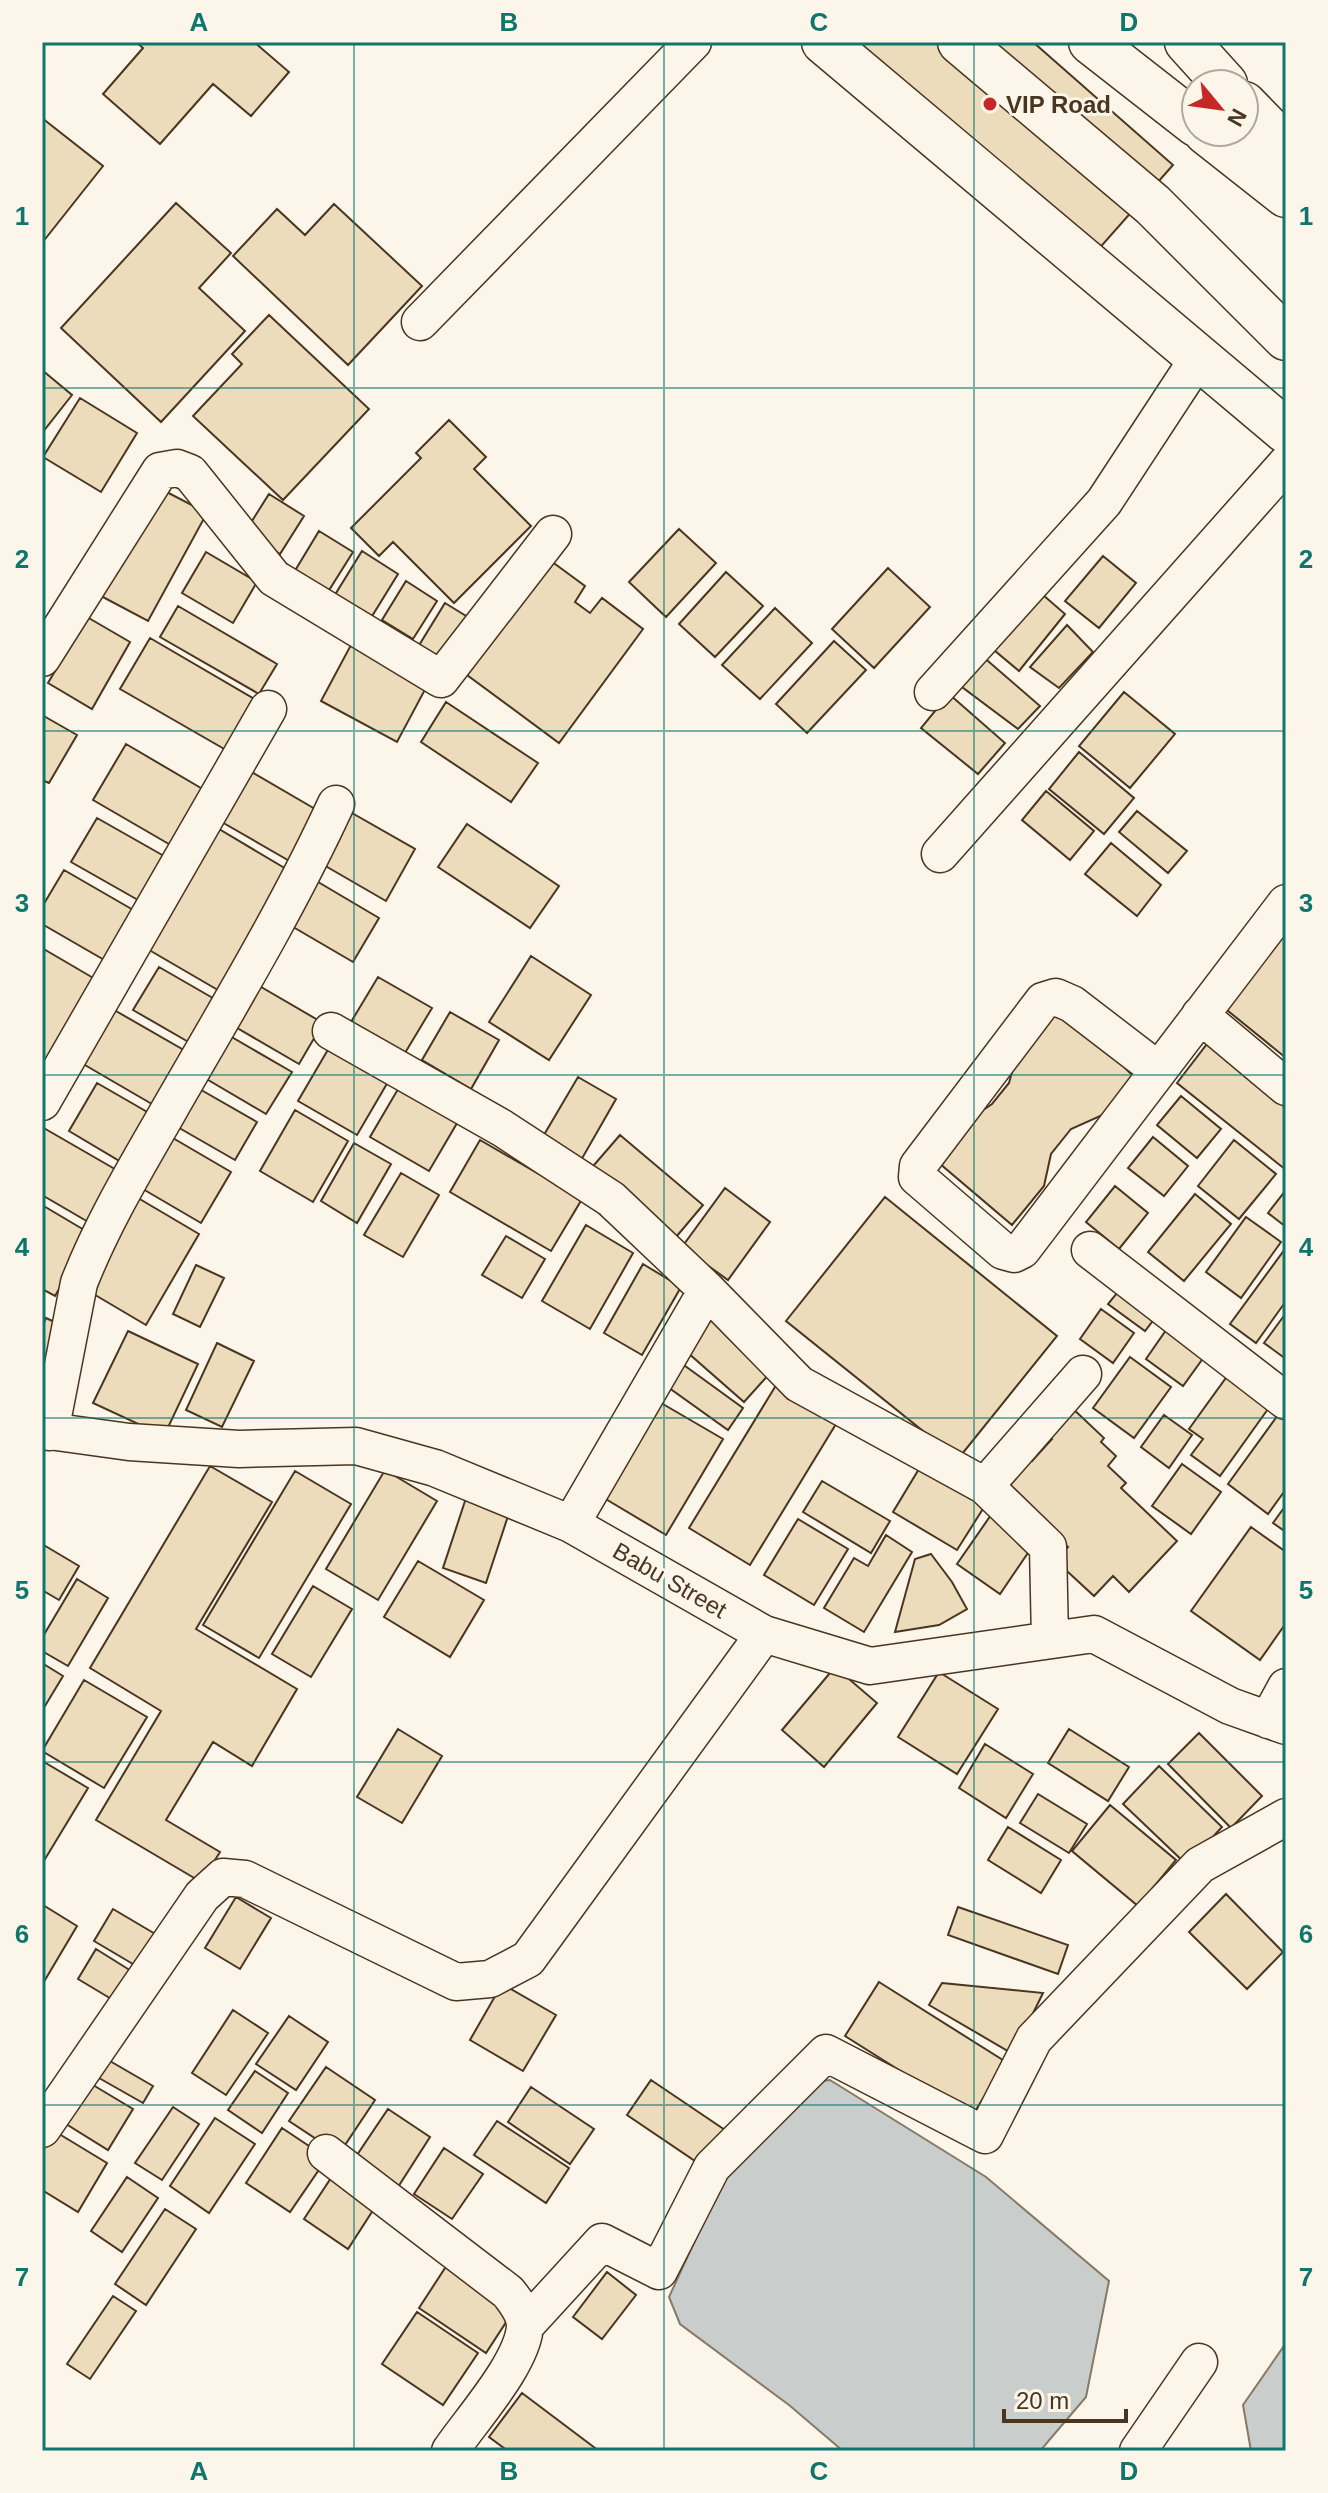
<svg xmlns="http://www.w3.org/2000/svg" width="1328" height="2493" font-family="Helvetica,sans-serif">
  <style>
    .water { fill: #c9cecd; stroke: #887966; stroke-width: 2 }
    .building { fill: #ecdcbc; stroke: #4a3520; stroke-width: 2 }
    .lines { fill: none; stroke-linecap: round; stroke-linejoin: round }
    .minor-casing { stroke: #4a3520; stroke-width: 39 }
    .tertiary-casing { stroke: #4a3520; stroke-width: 47 }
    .primary-casing { stroke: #4a3520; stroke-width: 47 }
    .minor { stroke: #fbf6e9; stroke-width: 36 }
    .tertiary { stroke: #fbf6e9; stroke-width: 44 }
    .primary { stroke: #fbf6e9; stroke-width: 44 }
    .grid { fill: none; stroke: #0f766e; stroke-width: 2; stroke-opacity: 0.55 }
    .poi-dot { fill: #c62828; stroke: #fbf6e9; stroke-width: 3 }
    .labels { text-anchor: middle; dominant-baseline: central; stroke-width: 6; stroke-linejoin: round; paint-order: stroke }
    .poi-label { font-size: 24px; font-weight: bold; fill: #4a3520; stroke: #fbf6e9; text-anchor: start }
    .street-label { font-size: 24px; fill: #4a3520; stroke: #fbf6e9 }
    .neatline { fill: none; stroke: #0f766e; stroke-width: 3 }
    .grid-label { font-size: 26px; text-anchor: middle; font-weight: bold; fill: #0f766e }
  </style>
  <rect width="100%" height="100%" fill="#fbf6e9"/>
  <!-- water -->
  <path class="water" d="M 830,2080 L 986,2177 L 1109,2281 L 1086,2397 L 1040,2451 L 843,2451 L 789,2405 L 680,2324 L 669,2297 L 720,2186 L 810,2083 Z
    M 1286,2343 L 1286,2451 L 1251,2451 L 1243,2405 Z"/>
  <!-- building -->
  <path class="building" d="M 136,42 L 254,42 L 289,72 L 251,116 L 213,84 L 160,144 L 103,94 L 143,48 Z
    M 806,42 L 1033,42 L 1173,165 L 1073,278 Z
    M 42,118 L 103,166 L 42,243 Z
    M 176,203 L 231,253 L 199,288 L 245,331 L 161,422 L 61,328 Z
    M 334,204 L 422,286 L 348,365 L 233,256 L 277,209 L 305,235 Z
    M 269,315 L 369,409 L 283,500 L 193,416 L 242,364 L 232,354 Z
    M 42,370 L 72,395 L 42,433 Z
    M 80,398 L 137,433 L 101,492 L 43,457 Z
    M 449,420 L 486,457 L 474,469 L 531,526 L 454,603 L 393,542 L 379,556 L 351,528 L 421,458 L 416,453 Z
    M 159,488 L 207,513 L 148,621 L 101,596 Z
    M 269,494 L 304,516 L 280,554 L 245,532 Z
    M 679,529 L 716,563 L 666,617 L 629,582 Z
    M 319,531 L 353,552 L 326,595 L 293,574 Z
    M 362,551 L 398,574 L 369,621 L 333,598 Z
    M 206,552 L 257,582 L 233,623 L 182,593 Z
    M 1103,556 L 1136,583 L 1099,628 L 1065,601 Z
    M 551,561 L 585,586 L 575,602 L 590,613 L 602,598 L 643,629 L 559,743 L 467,675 Z
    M 888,568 L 930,607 L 874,668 L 832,629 Z
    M 726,572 L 763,606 L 715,657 L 679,624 Z
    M 406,581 L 437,601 L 413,639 L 382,620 Z
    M 1035,588 L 1065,614 L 1019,671 L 988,645 Z
    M 445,603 L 471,619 L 444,664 L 418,647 Z
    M 178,606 L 277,664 L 259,694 L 160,637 Z
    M 775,608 L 812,643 L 760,699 L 722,665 Z
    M 87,617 L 130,642 L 92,709 L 48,683 Z
    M 1067,625 L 1093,652 L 1059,688 L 1030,667 Z
    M 150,638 L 256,700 L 226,750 L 120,689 Z
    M 834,641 L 866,670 L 807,733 L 776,704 Z
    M 352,643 L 428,684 L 397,742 L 321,701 Z
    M 981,655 L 1040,706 L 1018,729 L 958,684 Z
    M 1124,692 L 1175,734 L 1130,788 L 1079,746 Z
    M 949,694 L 1005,743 L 978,774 L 921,728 Z
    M 446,702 L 538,763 L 511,802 L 421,742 Z
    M 42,715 L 77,735 L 49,783 L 42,780 Z
    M 126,744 L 206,791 L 174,847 L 93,800 Z
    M 1079,752 L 1134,798 L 1104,834 L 1049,789 Z
    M 250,771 L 322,813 L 293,863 L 220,821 Z
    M 1046,791 L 1094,831 L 1070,860 L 1022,820 Z
    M 1137,811 L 1187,851 L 1168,873 L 1119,832 Z
    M 352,813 L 415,849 L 386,901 L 322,864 Z
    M 97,818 L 164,856 L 138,900 L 71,862 Z
    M 467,824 L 559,886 L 530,928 L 438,867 Z
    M 214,826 L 293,873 L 223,993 L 144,947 Z
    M 1111,843 L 1161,885 L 1137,916 L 1085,874 Z
    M 64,870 L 135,911 L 106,961 L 42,924 L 42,907 Z
    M 313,879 L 379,918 L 353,962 L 288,924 Z
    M 1286,927 L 1286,1058 L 1222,1006 Z
    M 42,948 L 95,979 L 42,1070 Z
    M 531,956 L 591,995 L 549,1060 L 489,1022 Z
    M 159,967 L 218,1001 L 192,1044 L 133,1010 Z
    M 378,977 L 432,1008 L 405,1053 L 351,1022 Z
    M 256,984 L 323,1023 L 299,1064 L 232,1025 Z
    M 109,1007 L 189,1053 L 157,1107 L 78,1061 Z
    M 1052,1008 L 1089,1031 L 1135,1078 L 1107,1113 L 1071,1129 L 1051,1154 L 1044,1186 L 1012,1225 L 932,1157 L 955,1129 L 992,1104 L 1009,1083 L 1017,1054 Z
    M 450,1012 L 499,1040 L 471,1089 L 422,1060 Z
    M 223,1032 L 292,1072 L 266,1114 L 198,1074 Z
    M 333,1041 L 392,1075 L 357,1135 L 298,1101 Z
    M 1207,1044 L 1286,1108 L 1286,1170 L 1177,1083 Z
    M 578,1077 L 616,1099 L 580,1162 L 541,1140 Z
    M 97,1083 L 156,1117 L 128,1166 L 69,1131 Z
    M 401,1084 L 460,1118 L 429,1171 L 370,1137 Z
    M 196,1087 L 257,1122 L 235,1160 L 174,1125 Z
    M 1181,1096 L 1221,1129 L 1197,1158 L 1157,1125 Z
    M 295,1110 L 348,1141 L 313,1202 L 260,1171 Z
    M 42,1127 L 120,1172 L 90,1223 L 42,1195 Z
    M 166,1134 L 231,1172 L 201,1223 L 136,1185 Z
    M 620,1135 L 703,1205 L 671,1243 L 588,1172 Z
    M 1153,1137 L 1188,1166 L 1164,1196 L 1128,1168 Z
    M 480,1140 L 582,1199 L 551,1251 L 450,1192 Z
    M 1234,1140 L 1276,1174 L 1239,1219 L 1198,1186 Z
    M 354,1143 L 391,1164 L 357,1223 L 321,1201 Z
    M 401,1173 L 439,1195 L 403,1257 L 364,1235 Z
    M 1115,1186 L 1148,1213 L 1119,1249 L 1086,1222 Z
    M 725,1188 L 770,1222 L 728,1280 L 682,1247 Z
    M 1286,1190 L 1286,1227 L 1268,1213 Z
    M 1195,1194 L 1231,1224 L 1184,1281 L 1148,1252 Z
    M 885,1197 L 1057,1336 L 958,1459 L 786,1321 Z
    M 138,1198 L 199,1234 L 146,1325 L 85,1289 Z
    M 42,1205 L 91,1234 L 55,1296 L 42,1289 Z
    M 1246,1217 L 1281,1242 L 1241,1298 L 1206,1272 Z
    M 586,1225 L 633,1253 L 590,1329 L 542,1301 Z
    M 506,1236 L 545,1259 L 522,1298 L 482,1275 Z
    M 1285,1249 L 1286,1301 L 1256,1343 L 1230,1324 Z
    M 643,1264 L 681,1287 L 642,1355 L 604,1333 Z
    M 196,1265 L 224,1278 L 200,1327 L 173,1314 Z
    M 1121,1288 L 1158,1314 L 1145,1331 L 1108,1304 Z
    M 1101,1309 L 1134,1333 L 1113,1363 L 1080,1339 Z
    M 705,1310 L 772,1371 L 744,1402 L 679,1345 Z
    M 1286,1313 L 1286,1359 L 1264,1343 Z
    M 46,1318 L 63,1326 L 42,1369 L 42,1327 Z
    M 1171,1323 L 1209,1350 L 1183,1386 L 1146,1359 Z
    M 128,1331 L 198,1364 L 164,1436 L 93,1403 Z
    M 217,1343 L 254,1361 L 222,1427 L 186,1410 Z
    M 1130,1357 L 1171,1387 L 1134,1438 L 1093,1408 Z
    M 681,1363 L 743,1408 L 728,1430 L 665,1385 Z
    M 1236,1364 L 1278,1395 L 1220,1476 L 1191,1455 L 1203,1439 L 1189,1429 Z
    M 778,1382 L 839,1419 L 750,1565 L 689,1528 Z
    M 656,1400 L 723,1439 L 666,1535 L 599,1495 Z
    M 1286,1404 L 1286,1489 L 1268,1514 L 1228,1484 Z
    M 1070,1406 L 1104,1438 L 1101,1442 L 1116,1456 L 1108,1466 L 1126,1483 L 1121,1488 L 1177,1541 L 1129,1592 L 1113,1576 L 1094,1596 L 1055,1560 L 1068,1547 L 999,1482 L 1025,1454 L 1032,1461 L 1052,1439 L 1045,1432 Z
    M 1164,1415 L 1192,1435 L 1169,1468 L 1141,1447 Z
    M 922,1464 L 986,1504 L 957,1550 L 893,1512 Z
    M 1182,1464 L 1221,1492 L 1191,1534 L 1152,1506 Z
    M 210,1466 L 272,1502 L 196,1629 L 297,1689 L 252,1766 L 213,1742 L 166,1820 L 220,1852 L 201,1882 L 96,1820 L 161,1711 L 90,1668 Z
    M 385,1470 L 437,1501 L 378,1600 L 326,1569 Z
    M 295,1471 L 351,1504 L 259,1658 L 203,1625 Z
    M 822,1481 L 890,1521 L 871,1553 L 803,1512 Z
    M 466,1498 L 509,1513 L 486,1583 L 443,1568 Z
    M 1286,1505 L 1286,1532 L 1273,1523 Z
    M 991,1515 L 1034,1544 L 1000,1594 L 957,1564 Z
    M 798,1519 L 848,1549 L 814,1605 L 764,1575 Z
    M 1251,1527 L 1286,1552 L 1286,1623 L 1260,1660 L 1191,1611 Z
    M 886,1535 L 912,1552 L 864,1632 L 824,1608 L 854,1558 L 868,1566 Z
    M 42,1544 L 79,1566 L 59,1600 L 42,1590 Z
    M 931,1554 L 952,1582 L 967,1609 L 939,1625 L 895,1632 L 915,1559 Z
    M 418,1561 L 484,1600 L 450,1657 L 384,1617 Z
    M 77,1579 L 108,1598 L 68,1666 L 42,1651 L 42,1638 Z
    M 313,1586 L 352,1609 L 311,1677 L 272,1654 Z
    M 42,1663 L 63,1676 L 42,1711 Z
    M 835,1667 L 877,1703 L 824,1767 L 782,1730 Z
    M 939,1672 L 998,1709 L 957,1774 L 898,1737 Z
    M 84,1680 L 147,1717 L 104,1788 L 42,1751 Z
    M 398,1729 L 442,1756 L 402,1823 L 357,1797 Z
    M 1069,1729 L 1129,1767 L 1108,1801 L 1048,1763 Z
    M 1199,1733 L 1262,1796 L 1231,1828 L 1168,1764 Z
    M 985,1744 L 1033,1774 L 1006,1818 L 959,1788 Z
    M 44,1762 L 88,1788 L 42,1864 L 42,1765 Z
    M 1159,1766 L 1222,1827 L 1187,1865 L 1123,1804 Z
    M 1038,1794 L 1087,1824 L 1069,1853 L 1020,1823 Z
    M 1110,1805 L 1176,1860 L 1138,1906 L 1072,1851 Z
    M 1008,1827 L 1061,1860 L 1041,1893 L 988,1860 Z
    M 1226,1894 L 1283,1952 L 1247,1989 L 1189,1932 Z
    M 236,1897 L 271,1918 L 240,1969 L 205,1948 Z
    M 43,1905 L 77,1926 L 45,1980 L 42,1979 Z
    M 958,1907 L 1068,1945 L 1058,1974 L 948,1935 Z
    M 113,1909 L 157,1935 L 138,1967 L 94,1941 Z
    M 96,1949 L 136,1974 L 118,2003 L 78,1979 Z
    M 879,1982 L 1006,2062 L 972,2116 L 845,2036 Z
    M 942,1983 L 1043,1993 L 1013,2054 L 929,2005 Z
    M 502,1984 L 556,2015 L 523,2071 L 470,2040 Z
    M 233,2010 L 268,2033 L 226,2095 L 192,2073 Z
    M 289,2016 L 328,2042 L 296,2090 L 256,2064 Z
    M 103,2057 L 153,2086 L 143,2103 L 92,2074 Z
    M 326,2067 L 375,2100 L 339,2154 L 289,2121 Z
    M 255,2071 L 288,2093 L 262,2133 L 228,2110 Z
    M 83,2079 L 133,2109 L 108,2150 L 58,2119 Z
    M 651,2080 L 725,2130 L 701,2165 L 627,2115 Z
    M 531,2087 L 594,2129 L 570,2164 L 508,2122 Z
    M 173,2107 L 199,2124 L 162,2180 L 135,2163 Z
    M 388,2109 L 430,2137 L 398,2187 L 355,2158 Z
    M 215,2118 L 255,2144 L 209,2213 L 170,2186 Z
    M 497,2121 L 569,2168 L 546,2203 L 474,2155 Z
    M 46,2126 L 107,2163 L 78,2212 L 42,2190 L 42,2133 Z
    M 282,2128 L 327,2158 L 290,2212 L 246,2183 Z
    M 444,2148 L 483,2174 L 452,2219 L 414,2194 Z
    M 333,2175 L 377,2204 L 348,2249 L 304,2219 Z
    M 127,2177 L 158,2198 L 122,2252 L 91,2231 Z
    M 165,2209 L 196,2229 L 146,2305 L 115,2284 Z
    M 447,2265 L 514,2310 L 486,2353 L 419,2308 Z
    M 607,2272 L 636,2295 L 602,2339 L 573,2317 Z
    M 113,2296 L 136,2311 L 90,2379 L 67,2364 Z
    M 417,2312 L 478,2353 L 443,2405 L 382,2364 Z
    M 522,2393 L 599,2451 L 508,2451 L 489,2437 Z"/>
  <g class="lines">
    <defs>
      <path id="minor" d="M 420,322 L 693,42
        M 42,658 L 160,471 L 177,468 L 190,473 L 274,578 L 441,679 L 553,534
        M 933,692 L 1104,502 L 1199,357
        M 940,854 L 1286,464
        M 1200,1015 L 1286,1087
        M 331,1031 L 502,1128 L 611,1199 L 707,1290 L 571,1524
        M 1158,1070 L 1072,1004 L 1056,997 L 1043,1001 L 918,1166 L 917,1177 L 1003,1251 L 1014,1254 L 1022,1250 L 1286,903
        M 42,1102 L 268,709
        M 1090,1250 L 1286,1401
        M 707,1290 L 799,1384 L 985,1486 L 1048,1547 L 1050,1640
        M 42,1430 L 129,1442 L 239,1449 L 356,1446 L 435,1468 L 571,1524 L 764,1634 L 870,1666 L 1094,1634 L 1230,1706 L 1286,1726
        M 50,1432 L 79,1283 C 103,1222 137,1166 169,1110 C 227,1009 287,910 336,804
        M 985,1486 L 1083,1374
        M 1268,1720 L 1286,1687
        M 42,2129 L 202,1896 L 223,1877 L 245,1879 L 456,1982 L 490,1979 L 528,1959 L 764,1634
        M 326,2153 L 508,2292 C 516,2302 525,2313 525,2326 C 523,2363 471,2420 450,2451
        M 525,2326 L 602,2242 L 659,2271 L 712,2167 L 826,2053 L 985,2135 L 1034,2039 L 1200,1865 L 1286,1817
        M 1138,2451 L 1199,2362"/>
      <path id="tertiary" d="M 1187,42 L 1225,84
        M 1244,104 L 1286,147"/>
      <path id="primary" d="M 824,42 L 1286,431
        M 960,42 L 1153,205 L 1286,338
        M 1091,42 L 1196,124
        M 1206,132 L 1286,195"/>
    </defs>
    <!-- minor casing -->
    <use href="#minor" class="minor-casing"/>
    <!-- tertiary casing -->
    <use href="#tertiary" class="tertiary-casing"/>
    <!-- primary casing -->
    <use href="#primary" class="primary-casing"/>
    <!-- minor -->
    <use href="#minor" class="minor"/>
    <!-- tertiary -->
    <use href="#tertiary" class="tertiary"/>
    <!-- primary -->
    <use href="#primary" class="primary"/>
  </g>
  <!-- grid -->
  <path class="grid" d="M 354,42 L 354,2451M 664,42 L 664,2451M 974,42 L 974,2451M 42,388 L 1286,388M 42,731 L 1286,731M 42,1075 L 1286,1075M 42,1418 L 1286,1418M 42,1762 L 1286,1762M 42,2105 L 1286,2105"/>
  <!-- markers -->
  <circle class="poi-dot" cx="990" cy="104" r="8"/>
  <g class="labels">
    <!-- poi labels -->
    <g class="poi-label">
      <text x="1006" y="104">VIP Road</text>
    </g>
    <!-- street labels -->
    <g class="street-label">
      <text transform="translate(670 1580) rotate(30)">Babu Street</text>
    </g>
  </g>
  <!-- border -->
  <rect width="1328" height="2493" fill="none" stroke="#fbf6e9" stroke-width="88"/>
  <!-- north arrow -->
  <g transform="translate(1220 108) rotate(119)"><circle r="38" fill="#fbf6e9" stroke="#b4a999" stroke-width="2"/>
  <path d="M0-6L14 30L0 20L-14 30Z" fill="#c62828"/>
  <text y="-12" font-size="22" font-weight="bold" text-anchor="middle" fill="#4a3520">N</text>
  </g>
  <!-- scale -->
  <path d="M1004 2409v12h122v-12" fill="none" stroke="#4a3520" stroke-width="4"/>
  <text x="1016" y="2409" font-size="24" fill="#4a3520" stroke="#fbf6e9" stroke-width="6" paint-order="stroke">20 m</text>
  <rect x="44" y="44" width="1240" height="2405" class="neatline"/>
  <g class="grid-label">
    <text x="199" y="31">A</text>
    <text x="509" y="31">B</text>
    <text x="819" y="31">C</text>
    <text x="1129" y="31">D</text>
    <text x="22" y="225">1</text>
    <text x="1306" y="225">1</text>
    <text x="22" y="568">2</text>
    <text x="1306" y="568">2</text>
    <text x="22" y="912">3</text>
    <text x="1306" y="912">3</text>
    <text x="22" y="1256">4</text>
    <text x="1306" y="1256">4</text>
    <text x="22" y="1599">5</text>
    <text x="1306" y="1599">5</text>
    <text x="22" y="1943">6</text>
    <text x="1306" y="1943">6</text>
    <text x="22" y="2286">7</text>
    <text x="1306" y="2286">7</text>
    <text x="199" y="2480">A</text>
    <text x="509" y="2480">B</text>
    <text x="819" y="2480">C</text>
    <text x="1129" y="2480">D</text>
  </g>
</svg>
